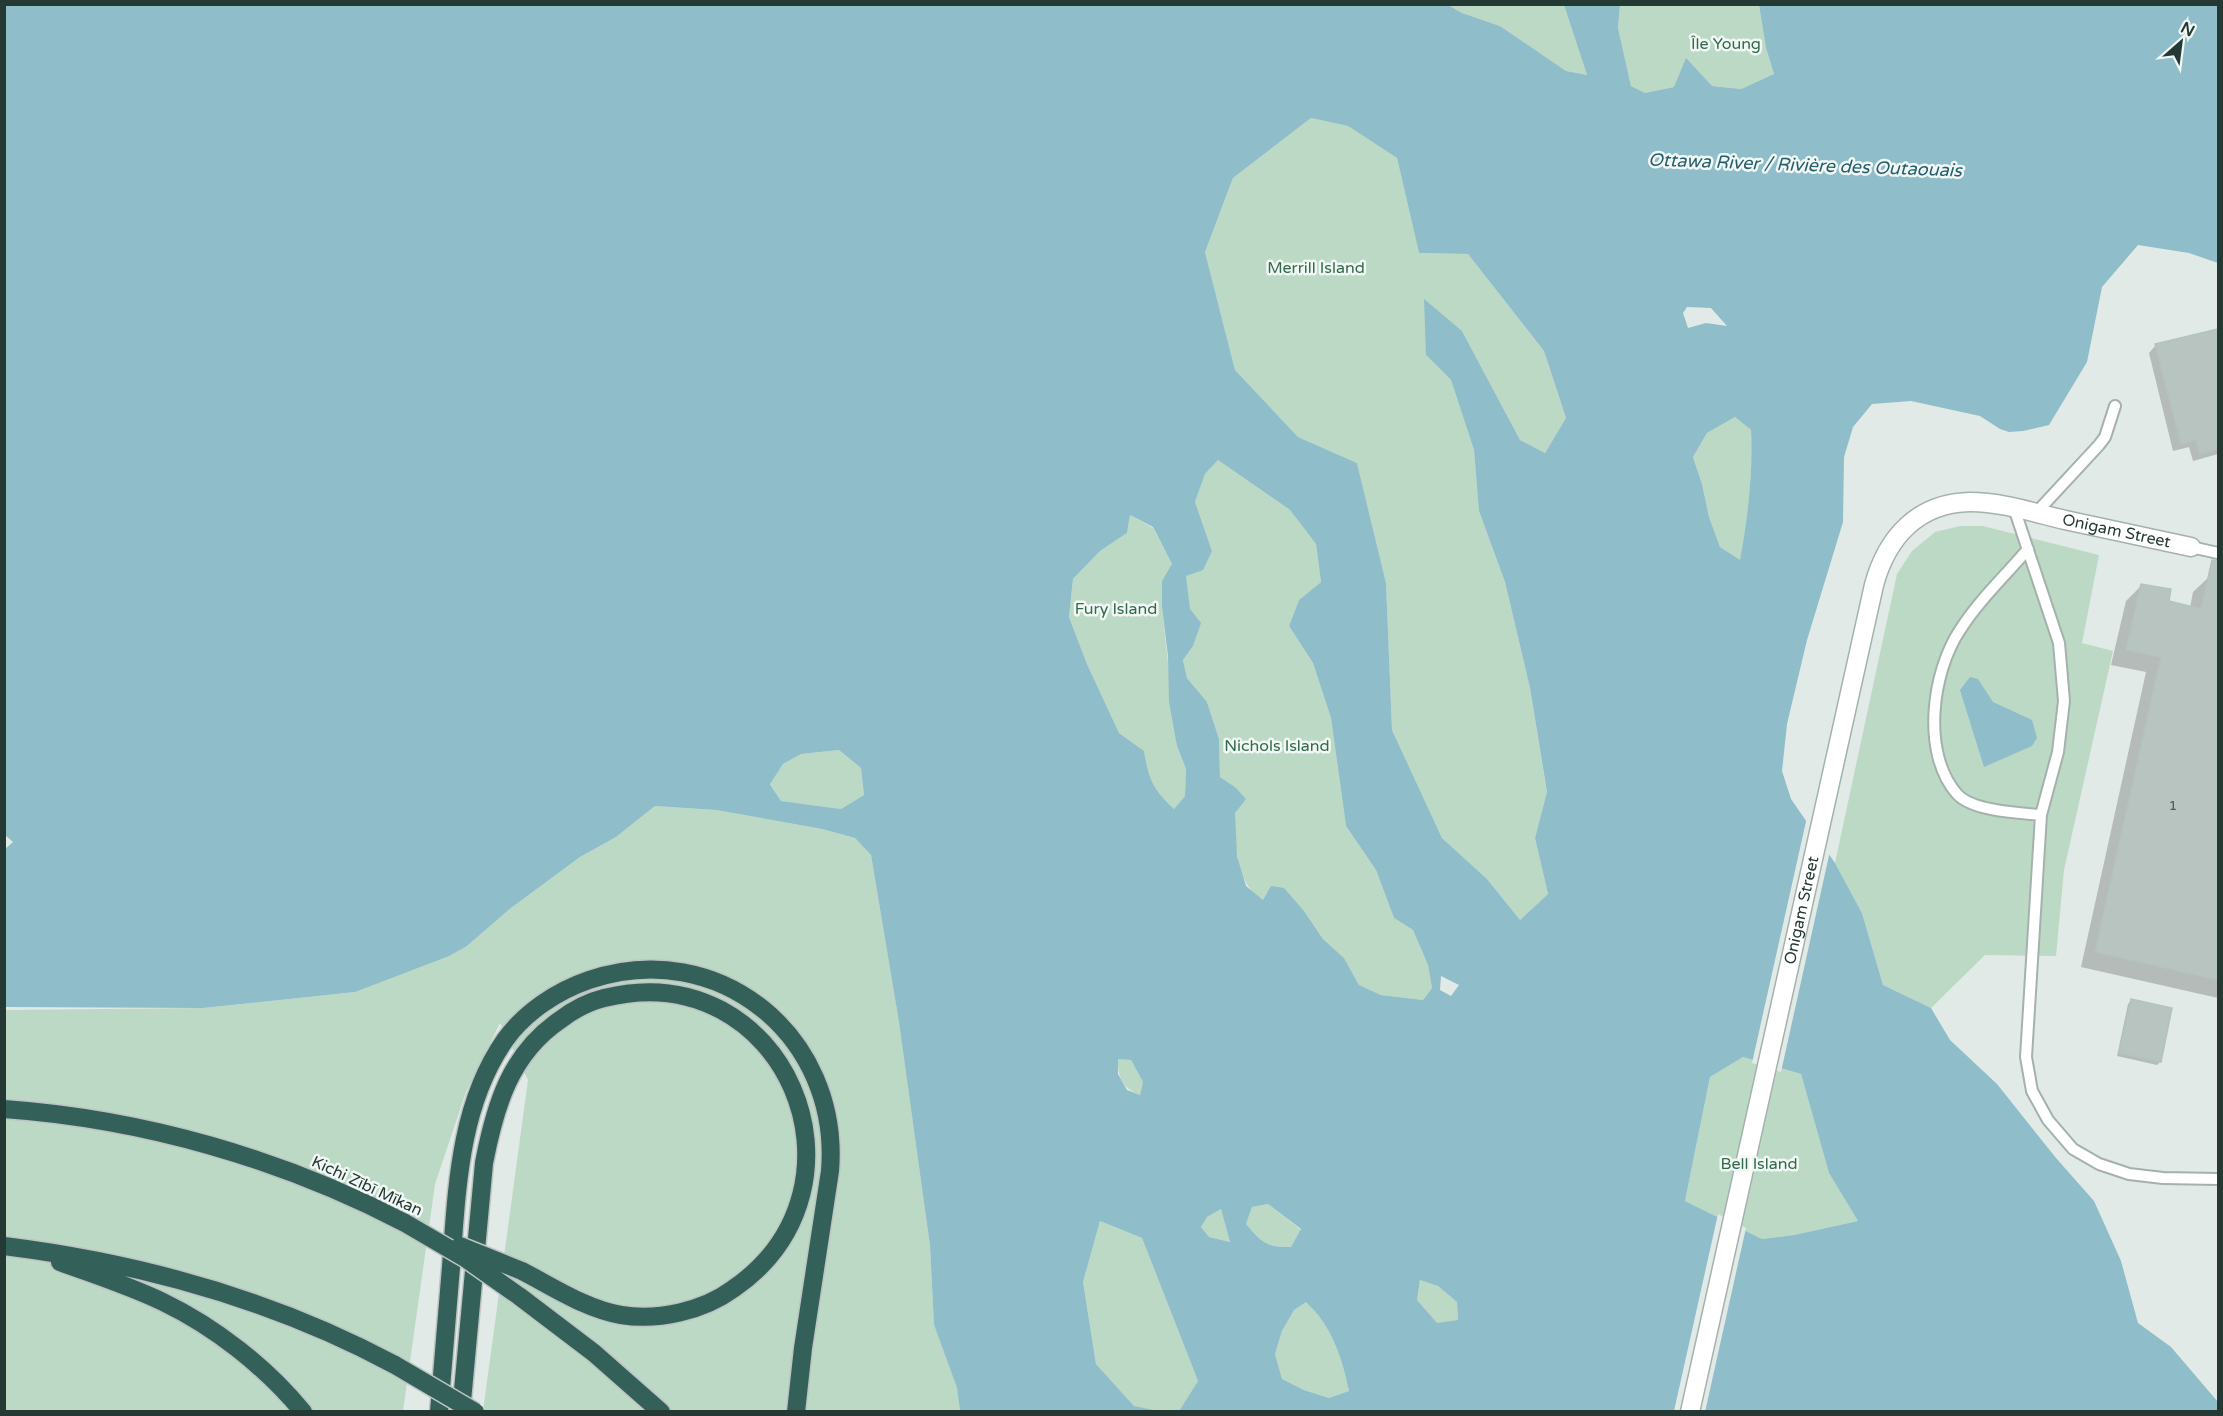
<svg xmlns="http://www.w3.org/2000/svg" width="2223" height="1416" font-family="'Varela Round',sans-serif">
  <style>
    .green { fill: #bcd9c5 }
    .water { fill: #8fbdc9; fill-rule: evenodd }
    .pier { fill: #e1eae6 }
    .shadow { fill: #0003 }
    .building { fill: #b7c4bf; stroke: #b4c3bd; stroke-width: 1.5 }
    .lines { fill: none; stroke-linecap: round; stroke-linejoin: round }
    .lane-casing { stroke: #a5b1ad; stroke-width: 14 }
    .street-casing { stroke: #a5b1ad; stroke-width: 21 }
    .highway-casing { stroke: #bdc4c2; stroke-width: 21 }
    .lane { stroke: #fff; stroke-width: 10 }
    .street { stroke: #fff; stroke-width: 18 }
    .highway { stroke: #33615a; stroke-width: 18 }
    .highway-bridge-casing { stroke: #bdc4c2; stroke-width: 21; stroke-linecap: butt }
    .highway-bridge { stroke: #33615a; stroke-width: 18 }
    .labels { text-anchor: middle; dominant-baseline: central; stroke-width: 5; stroke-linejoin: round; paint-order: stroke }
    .number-label { font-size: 14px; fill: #495c57 }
    .park-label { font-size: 16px; fill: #326b4b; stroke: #f1f7f4 }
    .street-label { font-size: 16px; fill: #243934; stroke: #f1f7f4 }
    .water-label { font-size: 18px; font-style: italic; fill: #255e6d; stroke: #f1f7f4 }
  </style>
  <rect width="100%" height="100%" fill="#e1eae6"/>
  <!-- green -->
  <path class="green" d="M 1446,5 L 1564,5 L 1587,75 L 1566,71 L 1500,26 L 1462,13 Z
    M 1620,5 L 1759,5 L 1766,48 L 1774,74 L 1741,89 L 1712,86 L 1674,87 L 1645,93 L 1631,86 L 1618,28 Z
    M 1311,118 L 1348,126 L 1397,158 L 1419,253 L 1468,254 L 1544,351 L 1566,418 L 1545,453 L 1520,440 L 1462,331 L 1426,355 L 1451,380 L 1474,450 L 1479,511 L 1505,582 L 1530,688 L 1547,793 L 1535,838 L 1548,894 L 1520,920 L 1487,879 L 1442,838 L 1392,730 L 1386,583 L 1357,463 L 1298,437 L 1235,370 L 1205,252 L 1233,178 Z
    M 1735,417 L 1751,430 C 1753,474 1748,517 1740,561 L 1720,547 L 1709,517 L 1702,484 L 1693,457 L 1707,433 Z
    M 1218,460 L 1290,510 L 1316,544 L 1321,582 L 1299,600 L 1289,626 L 1313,663 L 1331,718 L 1346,826 L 1376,870 L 1394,918 L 1413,930 L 1428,965 L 1432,988 L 1423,1000 L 1381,995 L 1359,985 L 1344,958 L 1323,939 L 1304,911 C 1292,908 1275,906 1263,900 C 1230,882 1234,820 1235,787 L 1220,777 L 1219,739 L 1207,702 L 1187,678 L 1183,660 L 1193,646 L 1186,576 L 1212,551 L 1195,502 L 1205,474 Z
    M 1130,515 L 1153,528 L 1172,564 L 1162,607 L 1177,746 L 1186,769 L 1185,796 L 1174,809 C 1153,789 1149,780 1144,751 L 1119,733 L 1087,664 L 1069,617 L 1073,579 L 1100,551 L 1127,533 Z
    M 1960,526 L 1983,526 L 2099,555 L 2082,643 L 2113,651 L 2064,870 L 2056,956 L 1985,955 L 1931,1008 L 1883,985 L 1862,913 L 1835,863 L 1897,574 L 1912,551 L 1935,532 Z
    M 839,750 L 861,768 L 864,795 L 841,809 L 781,801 L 770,783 L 783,764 L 801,754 Z
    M 655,806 L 716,810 L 822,829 L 855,838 L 871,855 L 899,1021 L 930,1246 L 934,1325 L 957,1388 L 960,1411 L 483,1411 L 528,1080 L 500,1023 L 466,1092 L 435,1184 L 403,1411 L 5,1412 L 5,1010 L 203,1008 L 355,992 L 467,946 L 511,908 L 580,857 L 616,837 Z
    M 1743,1057 L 1801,1074 L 1829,1173 L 1858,1221 L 1794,1235 L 1762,1239 L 1685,1201 L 1710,1077 Z
    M 1117,1058 L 1131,1060 L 1143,1082 L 1140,1095 C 1121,1087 1119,1078 1117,1058 Z
    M 1268,1204 L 1301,1230 L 1291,1247 C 1267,1248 1261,1242 1246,1224 L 1252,1207 Z
    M 1221,1209 L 1230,1242 L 1209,1237 L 1201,1227 L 1207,1217 Z
    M 1100,1221 L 1142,1238 L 1198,1381 L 1179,1411 L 1160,1411 L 1134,1406 L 1096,1364 L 1083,1282 Z
    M 1420,1280 L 1438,1286 L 1457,1302 L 1458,1320 L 1437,1324 L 1417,1300 Z
    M 1306,1301 C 1331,1326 1342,1357 1349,1391 L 1329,1398 L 1304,1390 L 1282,1379 L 1275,1354 L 1282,1331 L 1294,1310 Z"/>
  <!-- water -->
  <path class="water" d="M 1446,4 L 1462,13 L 1500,26 L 1566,71 L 1587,75 L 1564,5 L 1620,5 L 1618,28 L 1631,86 L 1645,93 L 1674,87 L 1686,58 L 1712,86 L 1741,89 L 1774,74 L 1766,48 L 1759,5 L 2218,5 L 2218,263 L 2189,253 L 2138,245 L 2102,287 L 2087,362 L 2049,425 L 2023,431 L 2009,432 L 2000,429 L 1980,416 L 1911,401 L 1872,404 L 1853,427 L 1844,457 L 1843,522 L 1807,640 L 1787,724 L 1782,771 L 1791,799 L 1835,863 L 1862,913 L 1883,985 L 1931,1008 L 1950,1040 L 1997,1084 L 2056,1158 L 2094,1201 L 2121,1261 L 2138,1323 L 2171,1347 L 2218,1402 L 2218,1411 L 1179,1411 L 1198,1381 L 1142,1238 L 1100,1221 L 1083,1282 L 1096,1364 L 1134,1406 L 1160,1411 L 960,1411 L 957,1388 L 934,1325 L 930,1246 L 899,1022 L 871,855 L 855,838 L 822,829 L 716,810 L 655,806 L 616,837 L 580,857 L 511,908 L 467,946 L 449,956 L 355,992 L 203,1008 L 5,1007 L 4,850 L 13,842 L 4,834 L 5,5 ZM 1311,118 L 1348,126 L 1397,158 L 1419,253 L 1468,254 L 1544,351 L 1566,418 L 1545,453 L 1520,440 L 1462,331 L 1424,299 L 1426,355 L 1451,380 L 1474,450 L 1479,511 L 1505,582 L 1530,688 L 1547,792 L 1535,838 L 1548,894 L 1520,920 L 1487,879 L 1442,838 L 1392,730 L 1386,583 L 1357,463 L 1298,437 L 1235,370 L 1205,252 L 1233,178 ZM 1687,307 L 1711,308 L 1727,326 L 1706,323 L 1688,328 L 1683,313 ZM 1735,417 L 1751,430 C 1753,474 1748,516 1740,560 L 1720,547 L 1709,517 L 1702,484 L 1693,457 L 1707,433 ZM 1218,460 L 1290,510 L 1316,544 L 1321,582 L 1299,600 L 1289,626 L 1313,663 L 1331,718 L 1346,826 L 1376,870 L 1394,918 L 1413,930 L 1428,965 L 1432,988 L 1423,1000 L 1381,995 L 1359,985 L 1344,958 L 1323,939 L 1304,911 L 1284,888 L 1271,886 L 1263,900 L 1246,886 L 1237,856 L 1235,813 L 1246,799 L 1235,787 L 1220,777 L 1219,739 L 1207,702 L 1187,678 L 1183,660 L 1193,646 L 1201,623 L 1190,609 L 1186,576 L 1203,570 L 1212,551 L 1195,502 L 1205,474 ZM 1130,515 L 1153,527 L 1172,564 L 1162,581 L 1162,607 L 1168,656 L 1169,702 L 1177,746 L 1186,769 L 1185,796 L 1174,809 C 1153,789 1149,780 1144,751 L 1119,733 L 1087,664 L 1069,617 L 1073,579 L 1100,551 L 1127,533 ZM 839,750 L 861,768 L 864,795 L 841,809 L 781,801 L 770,784 L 783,764 L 801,754 ZM 1441,976 L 1459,985 L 1451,996 L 1440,990 ZM 1743,1057 L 1801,1074 L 1829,1173 L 1858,1221 L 1794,1235 L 1762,1239 L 1685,1201 L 1710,1077 ZM 1118,1059 L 1131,1060 L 1143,1082 L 1140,1095 L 1127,1090 L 1118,1074 ZM 1268,1204 L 1301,1229 L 1291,1247 C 1267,1248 1261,1242 1246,1224 L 1252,1207 ZM 1221,1209 L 1230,1242 L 1209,1237 L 1201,1227 L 1207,1217 ZM 1420,1280 L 1438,1286 L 1457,1302 L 1458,1320 L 1437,1323 L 1417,1300 ZM 1306,1302 C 1331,1325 1342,1357 1349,1391 L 1329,1398 L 1304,1390 L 1282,1379 L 1275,1354 L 1282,1331 L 1294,1310 Z
    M 1970,677 L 1978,679 L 1993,702 L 2032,720 L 2037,738 L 2032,746 L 1984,767 L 1960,690 Z"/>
  <!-- pier -->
  <path class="pier" d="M 1807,817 L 1830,851 L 1781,1072 L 1752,1063 Z
    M 1718,1214 L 1746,1228 L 1705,1412 L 1674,1411 Z"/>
  <!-- shadow -->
  <path class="shadow" d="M 2218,330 L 2218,454 L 2193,461 L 2189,447 L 2173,451 L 2149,353 L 2156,345 Z
    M 2209,577 L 2218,579 L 2218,998 L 2081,967 L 2146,672 L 2111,665 L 2126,601 L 2142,585 L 2167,603 L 2190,608 L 2193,592 Z
    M 2131,1001 L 2160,1062 L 2157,1065 L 2117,1056 L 2128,1004 Z"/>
  <!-- building -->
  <path class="building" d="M 2218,329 L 2218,449 L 2200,454 L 2196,440 L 2181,444 L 2155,344 Z
    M 2212,560 L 2218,561 L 2218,980 L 2095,952 L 2161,657 L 2126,650 L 2141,584 L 2171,589 L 2169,601 L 2201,609 Z
    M 2131,999 L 2172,1008 L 2161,1062 L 2119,1053 Z"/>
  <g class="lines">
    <defs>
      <path id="lane" d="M 2014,508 L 2059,643 L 2064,701 L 2058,752 L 2041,815 L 2026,1057 L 2032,1091 L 2048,1120 L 2073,1149 L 2099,1164 L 2129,1174 L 2163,1178 L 2218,1179
        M 2036,513 L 2099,445 L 2105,437 L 2115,406
        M 2191,547 L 2218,553
        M 2028,549 C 2005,576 1979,600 1960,630 C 1932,672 1921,753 1957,794 C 1972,811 2019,813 2041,815"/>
      <g id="street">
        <path id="s1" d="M 1690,1412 L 1874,585 C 1887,537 1918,503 1970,502 C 2002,502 2035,513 2065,520 C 2107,529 2149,538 2191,547"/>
      </g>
      <path id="highway" d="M 4,1109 C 144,1119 282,1159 405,1223
        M 4,1246 C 140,1263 274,1300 395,1365
        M 60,1262 C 95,1275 130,1286 163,1302 C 215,1327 266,1367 303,1412
        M 519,1296 L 594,1353 L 661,1412
        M 439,1412 C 443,1363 447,1315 451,1267 C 457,1189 459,1106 505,1040 C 525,1012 557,991 589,980 C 718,936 841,1036 830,1171 L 803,1348 L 796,1412
        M 461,1412 L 484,1163 C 495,1106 510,1054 560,1020 C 573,1010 588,1002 604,998 C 784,953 883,1186 733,1289 C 703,1311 658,1321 621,1315 C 586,1309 553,1287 522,1271"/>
    </defs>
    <!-- lane casing -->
    <use href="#lane" class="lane-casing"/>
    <!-- street casing -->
    <use href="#street" class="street-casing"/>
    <!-- highway casing -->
    <use href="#highway" class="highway-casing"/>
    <!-- lane -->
    <use href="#lane" class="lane"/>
    <!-- street -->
    <use href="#street" class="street"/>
    <!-- highway -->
    <use href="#highway" class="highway"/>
    <defs>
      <path id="highway-bridge" d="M 405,1223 L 465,1258 L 519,1296
        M 460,1246 L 522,1271
        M 395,1365 L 475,1412"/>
    </defs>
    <!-- highway-bridge casing -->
    <use href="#highway-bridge" class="highway-bridge-casing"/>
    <!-- highway-bridge -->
    <use href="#highway-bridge" class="highway-bridge"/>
  </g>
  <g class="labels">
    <!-- number labels -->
    <g class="number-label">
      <text x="2173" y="805">1</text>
    </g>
    <!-- park labels -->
    <g class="park-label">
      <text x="1726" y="44">Île Young</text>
      <text x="1316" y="268">Merrill Island</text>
      <text x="1116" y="609">Fury Island</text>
      <text x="1277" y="746">Nichols Island</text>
      <text x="1759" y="1164">Bell Island</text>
    </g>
    <!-- street labels -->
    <g class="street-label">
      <text stroke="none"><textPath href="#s1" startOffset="1134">Onigam Street</textPath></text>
      <text stroke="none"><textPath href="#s1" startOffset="514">Onigam Street</textPath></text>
      <text transform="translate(367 1186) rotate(25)">Kichi Zībī Mīkan</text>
    </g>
    <!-- water labels -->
    <g class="water-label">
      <text transform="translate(1805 165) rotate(2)">Ottawa River / Rivière des Outaouais</text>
    </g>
  </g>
  <!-- border -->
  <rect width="2223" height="1416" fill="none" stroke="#243934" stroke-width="12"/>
  <!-- north arrow -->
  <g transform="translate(2181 42) rotate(28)" stroke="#f1f7f4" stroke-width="4.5" paint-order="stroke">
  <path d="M0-4.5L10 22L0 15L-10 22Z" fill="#243934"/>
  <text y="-9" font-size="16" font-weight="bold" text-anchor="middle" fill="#243934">N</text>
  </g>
</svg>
